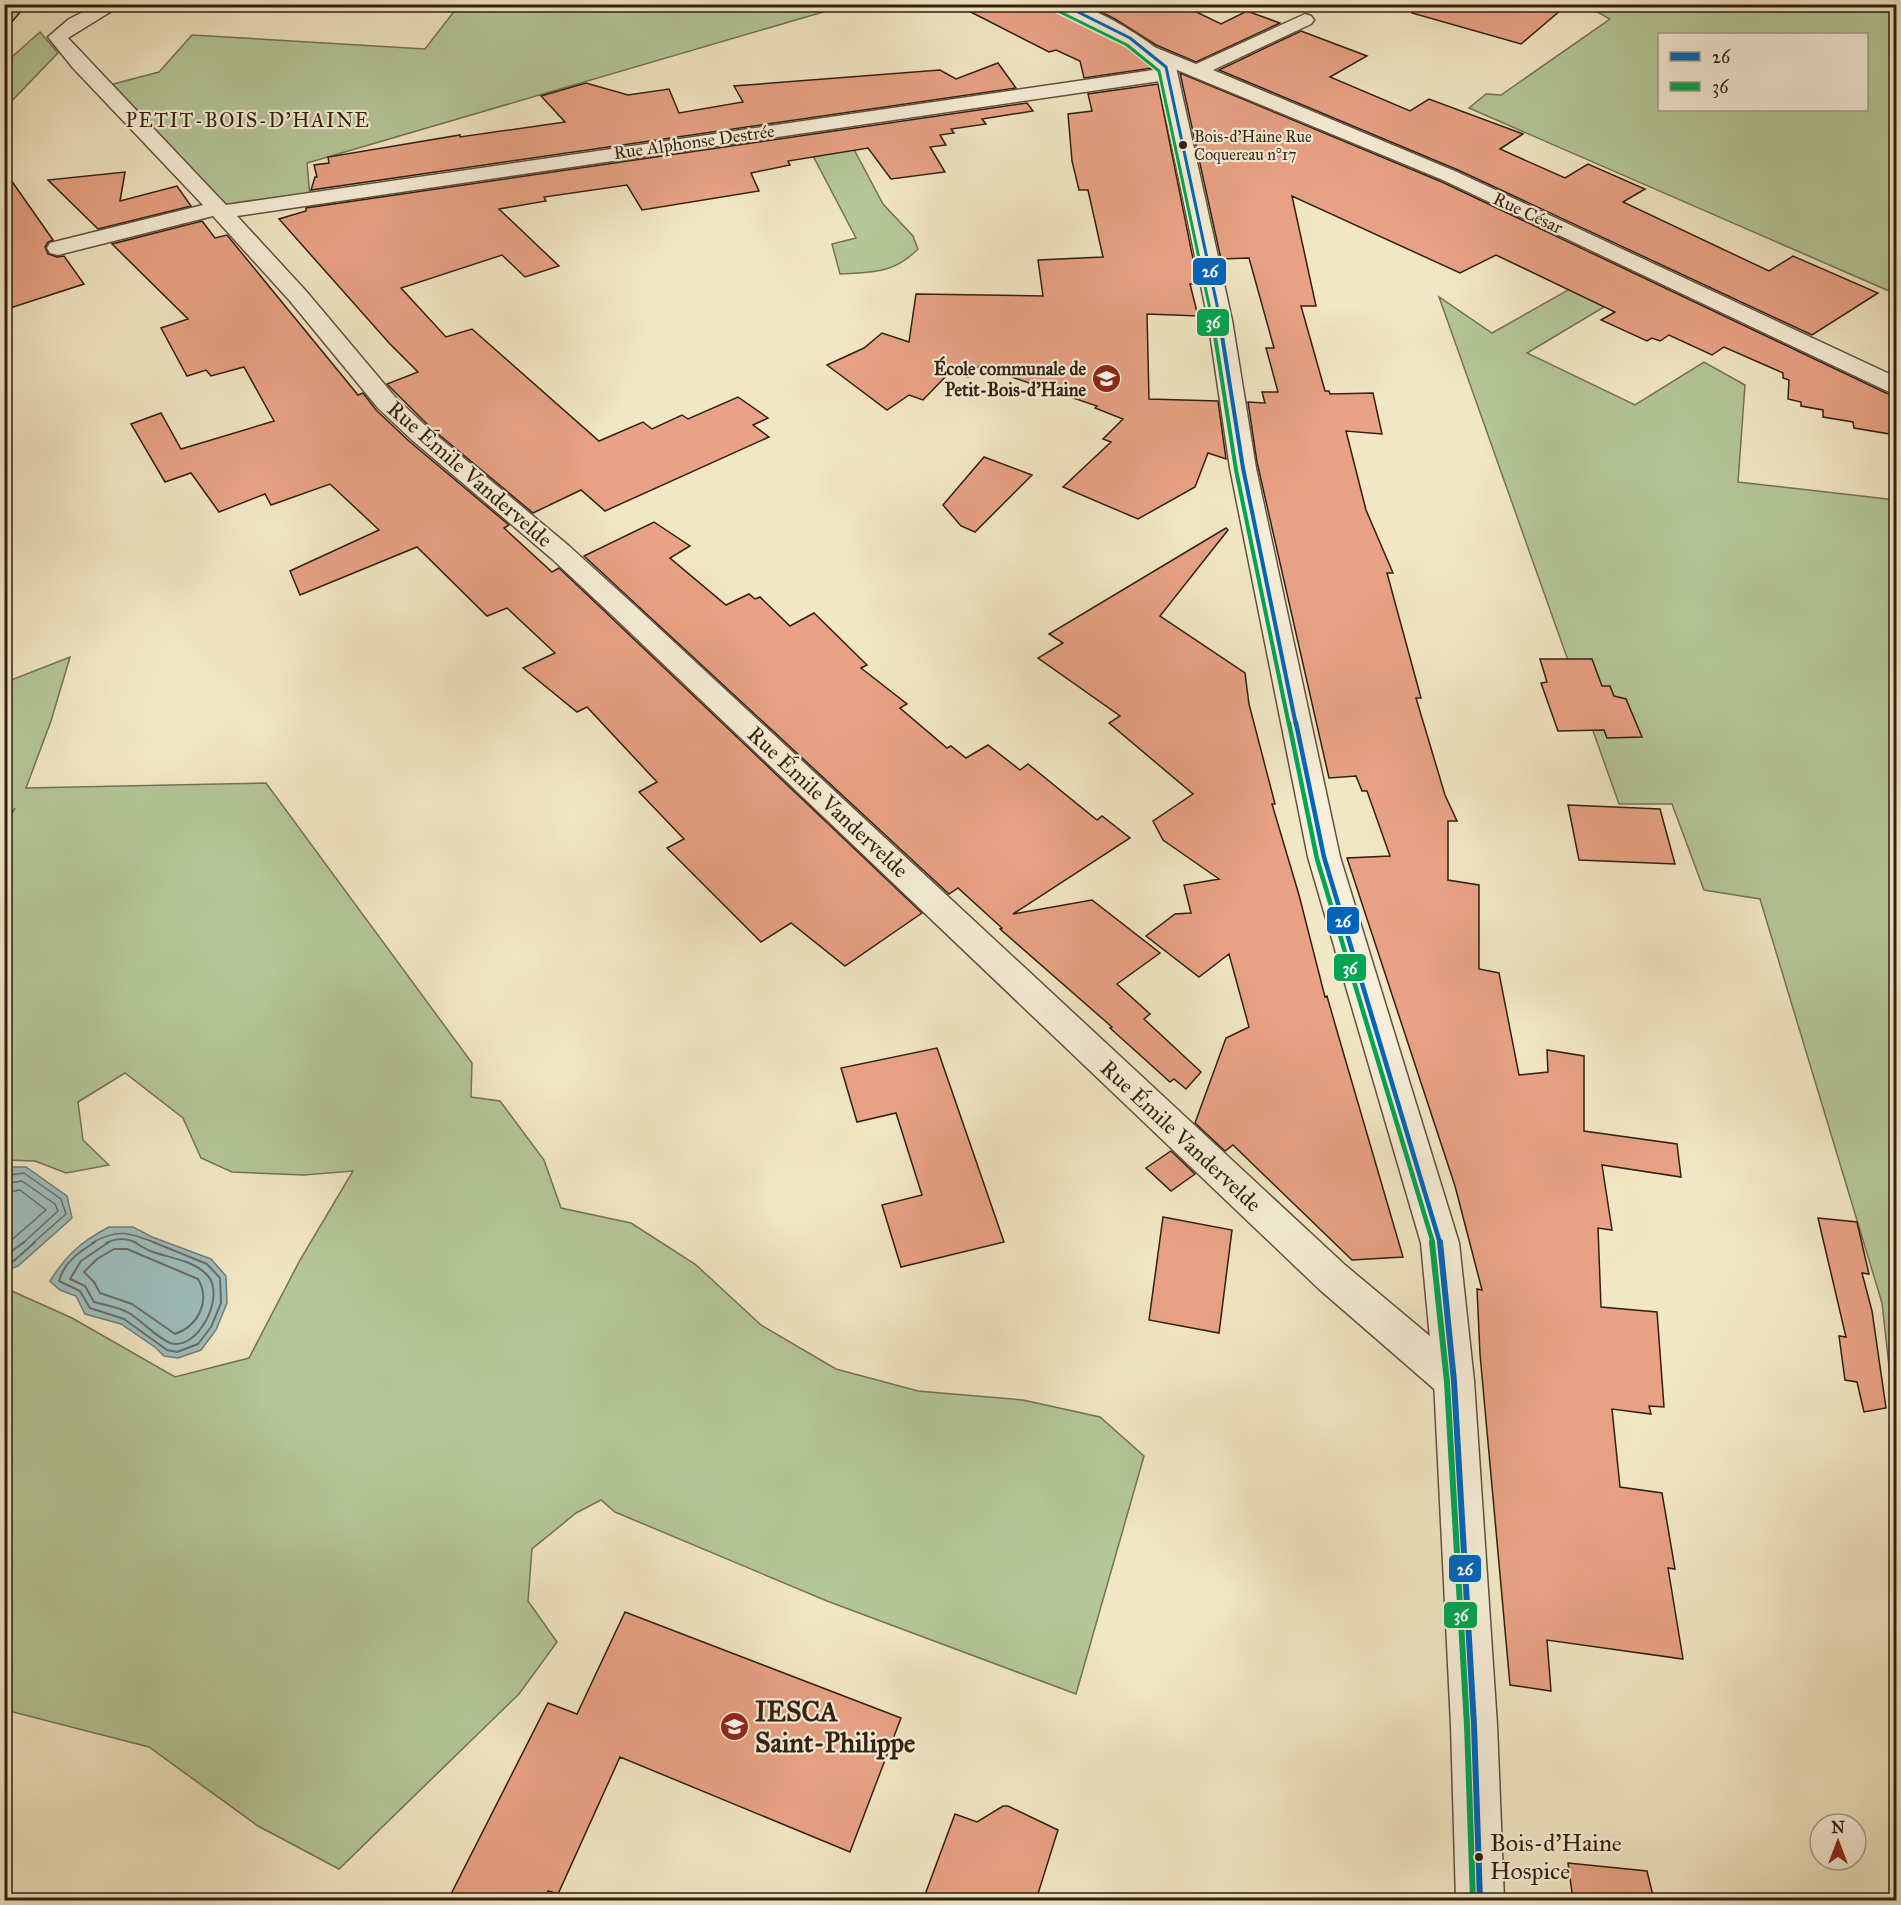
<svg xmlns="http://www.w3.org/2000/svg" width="1901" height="1905" font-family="'IM FELL Great Primer',serif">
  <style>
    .green { fill: #b5c798; stroke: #737354; stroke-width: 1.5; fill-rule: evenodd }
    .water { fill: #9ebebd; stroke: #727e78; stroke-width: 1.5 }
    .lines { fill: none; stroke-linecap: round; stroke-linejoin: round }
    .shore-far1 { stroke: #686e67; stroke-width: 1.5 }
    .shore { stroke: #686e67; stroke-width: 2 }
    .building { fill: #e9a285; stroke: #311f11; stroke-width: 1.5 }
    .minor-casing { stroke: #61513e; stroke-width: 3 }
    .tertiary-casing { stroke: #61513e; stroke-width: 3 }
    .primary-casing { stroke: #311f11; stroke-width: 3 }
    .minor { fill: #f7efd9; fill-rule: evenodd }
    .tertiary { fill: #f7efd9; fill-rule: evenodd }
    .primary { fill: #e9c482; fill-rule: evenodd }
    .bus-1-far3-casing { stroke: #f7efd9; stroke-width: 6 }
    .bus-1-far2-casing { stroke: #f7efd9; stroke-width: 8 }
    .bus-1-far1-casing { stroke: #f7efd9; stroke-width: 9 }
    .bus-1-casing { stroke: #f7efd9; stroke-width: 10 }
    .bus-2-far3-casing { stroke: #f7efd9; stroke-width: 6 }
    .bus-2-far2-casing { stroke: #f7efd9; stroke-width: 8 }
    .bus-2-far1-casing { stroke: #f7efd9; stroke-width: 9 }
    .bus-2-casing { stroke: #f7efd9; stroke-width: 10 }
    .bus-1-far3 { stroke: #0065bd; stroke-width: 3 }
    .bus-1-far2 { stroke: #0065bd; stroke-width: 4 }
    .bus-1-far1 { stroke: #0065bd; stroke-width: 4.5 }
    .bus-1 { stroke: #0065bd; stroke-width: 6 }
    .bus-2-far3 { stroke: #00a651; stroke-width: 3 }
    .bus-2-far2 { stroke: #00a651; stroke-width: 4 }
    .bus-2-far1 { stroke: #00a651; stroke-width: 4.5 }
    .bus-2 { stroke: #00a651; stroke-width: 6 }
    .bus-dot { fill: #311f11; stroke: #f7efd9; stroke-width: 2 }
    .labels { text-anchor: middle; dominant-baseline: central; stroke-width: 4.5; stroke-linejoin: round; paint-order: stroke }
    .far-bus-label { font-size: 16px; fill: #311f11; stroke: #f7efd9; text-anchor: start }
    .far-street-label { font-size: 18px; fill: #311f11; stroke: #f7efd9 }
    .far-poi-label { font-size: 18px; font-weight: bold; fill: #311f11; stroke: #f7efd9; text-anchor: end }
    .far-neighbourhood-label { font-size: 20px; letter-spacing: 1.5px; fill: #311f11; stroke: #f7efd9 }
    .street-label { font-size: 22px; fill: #311f11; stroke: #f7efd9 }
    .near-bus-label { font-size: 24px; fill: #311f11; stroke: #f7efd9; text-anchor: start }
    .near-poi-label { font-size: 27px; font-weight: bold; fill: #311f11; stroke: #f7efd9; text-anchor: start }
    .line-badge { stroke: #f7efd9; stroke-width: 2 }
    .badge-label { font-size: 16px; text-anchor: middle; font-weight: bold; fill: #fff }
  </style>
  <rect width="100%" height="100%" fill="#f2e7c4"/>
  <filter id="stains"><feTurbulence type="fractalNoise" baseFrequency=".00333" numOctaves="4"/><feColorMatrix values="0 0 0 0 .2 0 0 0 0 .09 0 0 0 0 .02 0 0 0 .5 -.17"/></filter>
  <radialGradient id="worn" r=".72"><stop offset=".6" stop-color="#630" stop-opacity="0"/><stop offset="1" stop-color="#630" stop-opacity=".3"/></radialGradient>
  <!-- green -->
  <path class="green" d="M 1596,4 L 1896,5 L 1896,294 L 1469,108 L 1486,94 L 1501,95 L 1610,19 L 1592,9 ZM 1660,34 L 1866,34 L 1866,110 L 1660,110 Z
    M 459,5 L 847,5 L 307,163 L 310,197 L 221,212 L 102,87 L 159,72 L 192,35 L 425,49 Z
    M 40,32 L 58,53 L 5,108 L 5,63 Z
    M 832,125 L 850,142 L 883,204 L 913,236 L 918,249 C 893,274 873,272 840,274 L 832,244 L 856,238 L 799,129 Z
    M 1625,258 L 1659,274 L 1527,353 L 1635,405 L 1704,362 L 1745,385 L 1738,482 L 1896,500 L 1896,1430 L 1882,1303 L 1760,899 L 1704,890 L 1672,804 L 1619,804 L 1439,297 L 1492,333 Z
    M 70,657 L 51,721 L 26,788 L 266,783 L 472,1063 L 471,1097 L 500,1101 L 544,1160 L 561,1208 L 631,1223 L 695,1264 L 761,1325 L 836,1369 L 918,1391 L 1023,1400 L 1100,1417 L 1144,1456 L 1076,1694 L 827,1601 L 615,1512 L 601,1500 L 576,1513 L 532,1549 L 528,1601 L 557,1642 L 519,1694 L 339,1869 L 258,1826 L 149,1747 L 5,1710 L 5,1288 L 72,1318 L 175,1377 L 249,1358 L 300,1260 L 353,1171 L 304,1175 L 232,1172 L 201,1158 L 183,1118 L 125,1073 L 78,1102 L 83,1140 L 109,1165 L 66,1173 L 35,1161 L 5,1160 L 4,826 L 15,808 L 5,823 L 5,689 L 11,680 Z"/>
  <!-- water -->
  <path class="water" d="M 13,1167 L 26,1167 L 67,1196 L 72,1218 L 18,1266 L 5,1271 L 5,1172 Z
    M 109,1227 L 133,1227 L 152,1237 L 211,1259 L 226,1276 L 227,1303 L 216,1330 L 201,1350 L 178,1358 L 164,1356 L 156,1348 L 121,1324 L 85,1314 L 76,1296 L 60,1290 L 50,1281 C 67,1254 81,1242 109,1227 Z"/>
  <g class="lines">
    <!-- shore-far1 -->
    <path class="shore-far1" d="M 4,1176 L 24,1173 L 61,1199 L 66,1214 L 33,1243
      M 4,1184 L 22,1181 L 55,1204 L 58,1211 L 23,1243
      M 4,1193 L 20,1190 L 46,1210 L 8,1243
      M 92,1243 C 118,1228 130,1233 156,1243
      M 106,1243 C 116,1238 127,1238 137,1243"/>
    <!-- shore -->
    <path class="shore" d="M 95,1242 C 79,1252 64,1262 59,1281 L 80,1291 L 90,1308 L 124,1319 L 167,1350 L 177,1352 L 198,1344 L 211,1327 L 221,1303 L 220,1278 L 207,1264 L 153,1242
      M 109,1242 L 81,1261 L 70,1279 L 85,1286 L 94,1302 C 105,1305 119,1307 129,1313 C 142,1321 156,1337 170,1343 C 197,1352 226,1297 208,1276 C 194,1260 169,1258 150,1251 C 144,1248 139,1245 134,1242
      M 4,1247 L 10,1242
      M 114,1249 L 127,1249 L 198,1279 C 211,1301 198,1326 175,1334 L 132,1304 L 100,1293 L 94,1282 L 84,1272 L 97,1259 Z
      M 4,1257 L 24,1242
      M 4,1265 L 15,1260 L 35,1242"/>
  </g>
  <!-- building -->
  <path class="building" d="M 955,4 L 1050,4 L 1054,10 L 1123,44 L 1152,68 L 1084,78 L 1080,61 L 1056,50 L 1049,52 Z
    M 1085,4 L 1180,4 L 1221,24 L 1247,11 L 1280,23 L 1196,62 L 1156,45 L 1115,19 Z
    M 1413,4 L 1568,4 L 1521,44 L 1412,13 Z
    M 1301,31 L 1367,56 L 1330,77 L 1410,111 L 1429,99 L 1523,134 L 1500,149 L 1565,178 L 1588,164 L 1645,189 L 1623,202 L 1769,271 L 1793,256 L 1878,293 L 1812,335 L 1458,170 L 1219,70 Z
    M 998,63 L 1016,88 L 311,190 L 315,177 L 317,177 L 314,165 L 329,163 L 328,157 L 460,135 L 460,137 L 565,122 L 541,96 L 586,83 L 628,95 L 669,89 L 679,113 L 743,102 L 734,86 L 940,70 L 956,79 Z
    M 1180,73 L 1442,182 L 1886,393 L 1896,395 L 1896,435 L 1854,428 L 1853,422 L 1823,417 L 1823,410 L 1801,406 L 1801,402 L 1788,399 L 1789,380 L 1783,378 L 1783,373 L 1724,347 L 1712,355 L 1669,335 L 1660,341 L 1652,338 L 1647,341 L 1601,320 L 1615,312 L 1496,255 L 1460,273 L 1292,196 L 1316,306 L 1301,306 L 1325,391 L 1329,391 L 1330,394 L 1373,393 L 1382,434 L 1346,431 L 1366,510 L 1393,573 L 1387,573 L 1421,698 L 1416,698 L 1445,795 L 1457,821 L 1448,821 L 1448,880 L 1479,885 L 1479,969 L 1499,973 L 1519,1075 L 1548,1072 L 1547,1050 L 1584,1056 L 1584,1131 L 1677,1144 L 1681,1177 L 1602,1165 L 1612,1230 L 1598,1228 L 1601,1307 L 1657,1312 L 1664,1407 L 1649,1406 L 1651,1414 L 1612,1409 L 1620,1487 L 1662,1493 L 1675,1569 L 1668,1568 L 1683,1659 L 1547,1640 L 1551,1691 L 1510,1685 L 1480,1354 L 1477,1289 L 1482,1290 L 1455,1186 L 1347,858 L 1390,856 L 1367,791 L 1362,791 L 1356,776 L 1329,778 L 1257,462 L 1248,402 L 1265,403 L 1262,392 L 1278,392 L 1266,348 L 1274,348 L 1249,258 L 1221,259 Z
    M 1158,84 L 1193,259 L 1194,284 L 1190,284 L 1198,316 L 1147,314 L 1149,399 L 1218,401 L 1226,459 L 1208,453 L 1195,487 L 1138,519 L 1063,487 L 1111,442 L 1103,439 L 1123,419 L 1095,408 L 1097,406 L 979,366 L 968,377 L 952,370 L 923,400 L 909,395 L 887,410 L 827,365 L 864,348 L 882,333 L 909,342 L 916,294 L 1043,296 L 1038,260 L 1103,257 L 1088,190 L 1079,190 L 1072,161 L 1068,114 L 1092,111 L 1088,94 Z
    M 1027,103 L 1033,111 L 982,119 L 986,124 L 951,129 L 954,133 L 940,135 L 946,145 L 930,147 L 945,172 L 891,179 L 868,148 L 788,161 L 790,165 L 751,173 L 759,191 L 642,210 L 627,185 L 544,197 L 546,201 L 499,209 L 559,266 L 525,277 L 502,255 L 401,288 L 446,337 L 472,329 L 599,441 L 643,422 L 652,429 L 682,415 L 688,419 L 738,397 L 768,418 L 753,425 L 769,437 L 605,511 L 581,490 L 533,513 L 431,428 L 387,384 L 418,372 L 390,344 L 279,219 L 306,211 L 306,208 Z
    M 4,170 L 53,240 L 48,242 L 45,247 L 48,254 L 57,257 L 64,256 L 84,284 L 4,310 Z
    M 125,172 L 120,201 L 177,186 L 191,206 L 98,229 L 48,180 Z
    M 202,221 L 215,238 L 227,235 L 358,395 L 363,393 L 376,410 L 410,442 L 509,525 L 504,528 L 552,572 L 559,568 L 922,913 L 845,966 L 791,923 L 761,942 L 667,848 L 684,839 L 639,792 L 657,782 L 587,707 L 577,712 L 523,668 L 555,653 L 507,608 L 487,616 L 417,547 L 300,595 L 290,571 L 379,530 L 330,484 L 271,505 L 265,494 L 219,512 L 191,473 L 165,482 L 131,424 L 161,413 L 181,449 L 274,421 L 244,367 L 211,376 L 206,370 L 187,376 L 161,328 L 188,319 L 112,244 Z
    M 984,457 L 1032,475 L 975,532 L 961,526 L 943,505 Z
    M 654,522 L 690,546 L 670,558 L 726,605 L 749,594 L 755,599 L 760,597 L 790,626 L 814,613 L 867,665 L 861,668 L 907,704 L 900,708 L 947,748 L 951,746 L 966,758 L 988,745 L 1020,770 L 1028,764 L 1097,820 L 1102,816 L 1130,838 L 1013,914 L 1092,900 L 1160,953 L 1117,984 L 1150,1014 L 1144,1019 L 1201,1072 L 1186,1089 L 1174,1079 L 1170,1082 L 1110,1028 L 1112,1027 L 1000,929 L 1002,928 L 958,888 L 949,894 L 584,556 Z
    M 1226,528 L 1228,530 L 1160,616 L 1245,673 L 1249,704 L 1275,804 L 1272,804 L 1299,895 L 1325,997 L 1327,996 L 1337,1031 L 1403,1257 L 1352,1260 L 1233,1145 L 1225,1151 L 1195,1123 L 1226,1038 L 1249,1027 L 1229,954 L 1199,977 L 1146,936 L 1175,914 L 1191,913 L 1184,885 L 1219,879 L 1163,840 L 1153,821 L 1193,794 L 1109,723 L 1120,716 L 1038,658 L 1063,643 L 1049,634 Z
    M 1540,659 L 1592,659 L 1602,686 L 1610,686 L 1614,696 L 1626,699 L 1642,737 L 1607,738 L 1604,730 L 1558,731 L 1541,683 L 1547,682 Z
    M 1568,805 L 1660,809 L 1675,864 L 1579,860 Z
    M 937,1048 L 1004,1242 L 901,1267 L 882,1205 L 922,1195 L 896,1113 L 857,1122 L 841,1068 Z
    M 1171,1151 L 1195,1174 L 1171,1191 L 1146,1168 Z
    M 1163,1217 L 1232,1230 L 1219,1333 L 1149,1320 Z
    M 1818,1218 L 1857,1222 L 1869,1274 L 1862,1273 L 1872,1311 L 1886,1408 L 1864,1412 L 1857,1382 L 1845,1380 L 1839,1336 L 1846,1337 Z
    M 625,1612 L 901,1718 L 850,1852 L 620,1757 L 558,1894 L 548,1891 L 543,1900 L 448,1900 L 548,1703 L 577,1714 Z
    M 1003,1806 L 1008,1806 L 1058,1830 L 1036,1900 L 923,1900 L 955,1814 L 977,1822 Z
    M 1568,1863 L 1647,1871 L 1654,1900 L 1573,1900 Z"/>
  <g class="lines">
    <defs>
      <path id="minor" d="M 99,4 L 123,4 L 68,38 L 226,205 L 1167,68 L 1174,70 L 1177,74 L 1174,78 L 1167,80 L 237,216 L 306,291 L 396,398 L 430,430 L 569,546 L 634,605 L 1345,1265 L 1468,1368 L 1474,1381 L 1468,1394 L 1454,1400 L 1440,1394 L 1319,1289 L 614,617 L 551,558 L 412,440 L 378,408 L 290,301 L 213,216 L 58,255 L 50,253 L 47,248 L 50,243 L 203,205 L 73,68 L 48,37 L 69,19 Z
        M 1305,14 L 1311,16 L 1314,20 L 1311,24 L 1213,70 L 1457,172 L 1896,377 L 1896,393 L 1887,391 L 1443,180 L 1189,75 L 1147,57 L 1145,53 L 1147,49 L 1154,47 L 1196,64 Z"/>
      <path id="tertiary" d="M 1052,4 C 1060,4 1069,3 1076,4 C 1100,10 1161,46 1176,67 L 1232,320 L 1256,468 L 1340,857 L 1459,1243 L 1474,1381 L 1497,1725 L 1504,1900 L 1456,1900 L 1451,1725 L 1434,1381 L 1421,1243 L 1308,857 L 1230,468 L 1208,320 L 1157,69 L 1124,42 L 1055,8 Z"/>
      <path id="primary" d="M 7,4 L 26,4 L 10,23 L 4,24 L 4,7 Z"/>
    </defs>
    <!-- minor casing -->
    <use href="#minor" class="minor-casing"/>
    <!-- tertiary casing -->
    <use href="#tertiary" class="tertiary-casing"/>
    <!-- primary casing -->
    <use href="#primary" class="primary-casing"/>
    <!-- minor -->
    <use href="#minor" class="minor"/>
    <!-- tertiary -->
    <use href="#tertiary" class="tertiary"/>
    <!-- primary -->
    <use href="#primary" class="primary"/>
    <defs>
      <path id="bus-1-far3" d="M 1062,4 L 1130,38 L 1166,67 L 1220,319"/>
      <path id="bus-1-far2" d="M 1219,317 L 1243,468 L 1296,725"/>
      <path id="bus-1-far1" d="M 1296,723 L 1324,857 L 1440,1243"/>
      <path id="bus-1" d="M 1440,1242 L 1454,1381 L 1474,1725 L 1480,1900"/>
      <path id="bus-2-far3" d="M 1058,11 L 1127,45 L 1159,71 L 1212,319"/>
      <path id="bus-2-far2" d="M 1212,317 L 1236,470 L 1289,725"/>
      <path id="bus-2-far1" d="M 1289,723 L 1317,859 L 1433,1243"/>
      <path id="bus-2" d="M 1432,1242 L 1447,1382 L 1467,1725 L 1473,1900"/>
    </defs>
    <!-- bus-1-far3 casing -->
    <use href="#bus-1-far3" class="bus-1-far3-casing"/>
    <!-- bus-1-far2 casing -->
    <use href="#bus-1-far2" class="bus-1-far2-casing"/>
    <!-- bus-1-far1 casing -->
    <use href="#bus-1-far1" class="bus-1-far1-casing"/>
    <!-- bus-1 casing -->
    <use href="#bus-1" class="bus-1-casing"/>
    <!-- bus-2-far3 casing -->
    <use href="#bus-2-far3" class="bus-2-far3-casing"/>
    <!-- bus-2-far2 casing -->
    <use href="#bus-2-far2" class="bus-2-far2-casing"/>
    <!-- bus-2-far1 casing -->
    <use href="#bus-2-far1" class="bus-2-far1-casing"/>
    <!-- bus-2 casing -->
    <use href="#bus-2" class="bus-2-casing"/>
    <!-- bus-1-far3 -->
    <use href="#bus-1-far3" class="bus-1-far3"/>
    <!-- bus-1-far2 -->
    <use href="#bus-1-far2" class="bus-1-far2"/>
    <!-- bus-1-far1 -->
    <use href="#bus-1-far1" class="bus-1-far1"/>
    <!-- bus-1 -->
    <use href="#bus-1" class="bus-1"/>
    <!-- bus-2-far3 -->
    <use href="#bus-2-far3" class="bus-2-far3"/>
    <!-- bus-2-far2 -->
    <use href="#bus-2-far2" class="bus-2-far2"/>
    <!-- bus-2-far1 -->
    <use href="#bus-2-far1" class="bus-2-far1"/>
    <!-- bus-2 -->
    <use href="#bus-2" class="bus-2"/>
  </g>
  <!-- icons -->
  <defs>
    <symbol id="school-disc" viewBox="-11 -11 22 22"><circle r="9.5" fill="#8f2418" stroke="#f7efd9"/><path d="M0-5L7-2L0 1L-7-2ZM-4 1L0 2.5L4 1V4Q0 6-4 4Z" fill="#fff"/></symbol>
  </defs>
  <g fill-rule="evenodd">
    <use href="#school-disc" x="1090" y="362" width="33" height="33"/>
    <use href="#school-disc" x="718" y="1710" width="33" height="33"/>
  </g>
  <!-- markers -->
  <g class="bus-dot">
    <circle cx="1183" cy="145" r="5"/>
    <circle cx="1479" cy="1857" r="5"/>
  </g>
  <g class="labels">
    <!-- far-bus labels -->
    <g class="far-bus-label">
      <text x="1194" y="136">Bois-d'Haine Rue<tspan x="1194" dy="18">Coquereau n°17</tspan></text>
    </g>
    <!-- far-street labels -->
    <g class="far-street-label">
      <text transform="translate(694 142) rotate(-8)">Rue Alphonse Destrée</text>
      <text transform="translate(1528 213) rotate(25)">Rue César</text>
    </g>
    <!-- far-poi labels -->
    <g class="far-poi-label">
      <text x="1086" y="369">École communale de<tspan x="1086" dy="21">Petit-Bois-d'Haine</tspan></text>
    </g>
    <!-- far-neighbourhood labels -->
    <g class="far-neighbourhood-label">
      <text x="248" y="120">PETIT-BOIS-D'HAINE</text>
    </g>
    <!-- street labels -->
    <g class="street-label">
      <text transform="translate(470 474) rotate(41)">Rue Émile Vandervelde</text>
      <text transform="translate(828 802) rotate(43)">Rue Émile Vandervelde</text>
      <text transform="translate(1181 1136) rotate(43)">Rue Émile Vandervelde</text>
    </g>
    <!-- near-bus labels -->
    <g class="near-bus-label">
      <text x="1490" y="1843">Bois-d'Haine<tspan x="1490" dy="28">Hospice</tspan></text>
    </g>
    <!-- near-poi labels -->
    <g class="near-poi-label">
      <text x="755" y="1711">IESCA<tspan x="755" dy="31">Saint-Philippe</tspan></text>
    </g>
  </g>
  <g class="line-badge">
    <rect x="1192" y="257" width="35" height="29" rx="6" fill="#0065bd"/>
    <rect x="1196" y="308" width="34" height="29" rx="6" fill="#00a651"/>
    <rect x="1326" y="906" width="34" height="29" rx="6" fill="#0065bd"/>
    <rect x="1333" y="953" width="34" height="29" rx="6" fill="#00a651"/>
    <rect x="1448" y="1554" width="34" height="29" rx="6" fill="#0065bd"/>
    <rect x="1443" y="1601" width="35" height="28" rx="6" fill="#00a651"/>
  </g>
  <g class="badge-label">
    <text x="1210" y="277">26</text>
    <text x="1213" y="328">36</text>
    <text x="1343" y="927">26</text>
    <text x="1350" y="974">36</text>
    <text x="1465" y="1575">26</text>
    <text x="1461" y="1621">36</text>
  </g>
  <!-- margin -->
  <rect width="1901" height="1905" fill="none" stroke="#f2e7c4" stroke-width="24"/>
  <rect x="6" y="6" width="1889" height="1893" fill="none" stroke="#311f11" stroke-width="3"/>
  <rect x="12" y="12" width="1877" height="1881" fill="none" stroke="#311f11" stroke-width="1.5"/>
  <!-- legend -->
  <rect x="1658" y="33" width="210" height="78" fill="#f7efd9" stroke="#a89c89" stroke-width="1.5"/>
  <rect x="1670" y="52" width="30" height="9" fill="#0065bd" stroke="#a89c89" stroke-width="1.5"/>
  <text x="1712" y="63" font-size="18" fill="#311f11">26</text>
  <rect x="1670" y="82" width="30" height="9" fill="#00a651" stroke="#a89c89" stroke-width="1.5"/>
  <text x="1712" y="93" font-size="18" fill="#311f11">36</text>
  <!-- north arrow -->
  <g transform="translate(1838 1842)"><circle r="28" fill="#f7efd9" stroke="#a89c89" stroke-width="1.5"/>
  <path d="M0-4.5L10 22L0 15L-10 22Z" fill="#8f2418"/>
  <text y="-9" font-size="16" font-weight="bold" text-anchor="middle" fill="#311f11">N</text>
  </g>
  <rect width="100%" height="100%" filter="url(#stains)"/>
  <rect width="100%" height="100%" fill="url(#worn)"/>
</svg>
